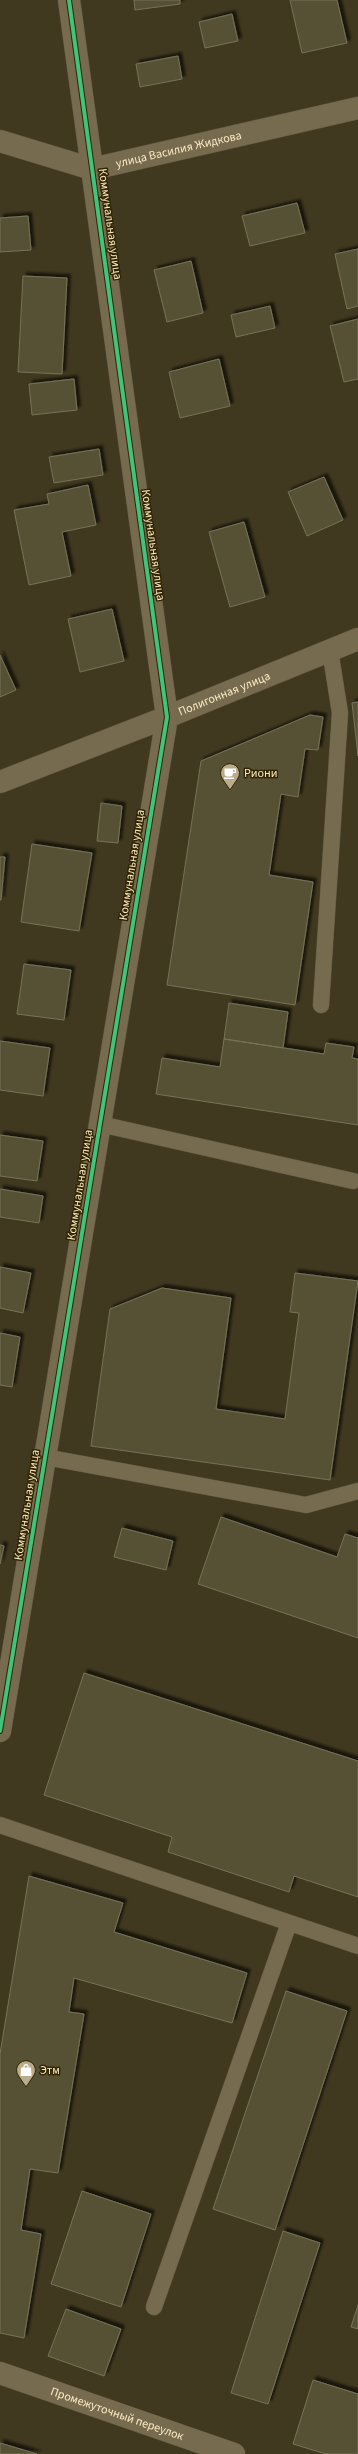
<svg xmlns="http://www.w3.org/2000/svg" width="358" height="2454" font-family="'Source Sans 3',sans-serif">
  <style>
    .building { fill: #565135; stroke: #767358; filter: url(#shadow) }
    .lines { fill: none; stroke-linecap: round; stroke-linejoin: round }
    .lane-casing { stroke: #5d5540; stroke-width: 17 }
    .street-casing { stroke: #5d5540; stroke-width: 23 }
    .secondary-casing { stroke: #5d5540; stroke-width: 23 }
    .lane { stroke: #766b4e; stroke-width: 16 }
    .street { stroke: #766b4e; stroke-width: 22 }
    .secondary { stroke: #766b4e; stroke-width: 22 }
    .cycleway-casing { stroke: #312501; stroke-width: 6 }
    .cycleway { stroke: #40c37c; stroke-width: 4 }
    .labels { text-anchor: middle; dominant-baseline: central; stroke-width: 3; stroke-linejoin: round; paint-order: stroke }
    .street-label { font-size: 12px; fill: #fbebc4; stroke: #312501 }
    .poi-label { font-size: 12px; fill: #fbebc4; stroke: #312501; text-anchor: start }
  </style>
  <defs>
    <filter id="shadow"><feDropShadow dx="3.5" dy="-3.5" stdDeviation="1" flood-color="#0009"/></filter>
  </defs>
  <rect width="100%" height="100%" fill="#40381f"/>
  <!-- building -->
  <path class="building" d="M 134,0 L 180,0 L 180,4 L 135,10 Z
    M 290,0 L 337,0 L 347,43 L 302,53 Z
    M 232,14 L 238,41 L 205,48 L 199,22 Z
    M 178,56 L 182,79 L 140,87 L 136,64 Z
    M 297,203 L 305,233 L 250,246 L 242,216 Z
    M 28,216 L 31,250 L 0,252 L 0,218 Z
    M 358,249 L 358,306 L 347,309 L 335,254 Z
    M 191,261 L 203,313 L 167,322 L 154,270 Z
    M 23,276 L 67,278 L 62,374 L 18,372 Z
    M 270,306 L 275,328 L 236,337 L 231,315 Z
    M 358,319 L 358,379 L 344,382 L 330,326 Z
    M 219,359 L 230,406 L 180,418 L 169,372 Z
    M 74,379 L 77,410 L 32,415 L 29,384 Z
    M 99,449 L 103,475 L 54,483 L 49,457 Z
    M 324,477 L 343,520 L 307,536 L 288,492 Z
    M 88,485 L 96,525 L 62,532 L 71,576 L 29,585 L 14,510 L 49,504 L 47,494 Z
    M 244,522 L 265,597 L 230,607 L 209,532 Z
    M 112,609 L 124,661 L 80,672 L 68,619 Z
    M 0,655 L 16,690 L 0,697 Z
    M 358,702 L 358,756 L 352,703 Z
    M 310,715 L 323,717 L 318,750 L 305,749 L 298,797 L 281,794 L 269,875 L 313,882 L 295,1005 L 167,985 L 201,761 Z
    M 101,803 L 122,806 L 118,843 L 97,841 Z
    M 32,844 L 92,853 L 79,931 L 21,922 Z
    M 0,857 L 5,857 L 1,900 L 0,900 Z
    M 24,964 L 71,970 L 64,1020 L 17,1014 Z
    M 229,1003 L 288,1012 L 283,1048 L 224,1039 Z
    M 224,1039 L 324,1054 L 326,1043 L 354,1047 L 352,1058 L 358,1059 L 358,1125 L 156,1094 L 162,1058 L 220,1067 Z
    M 0,1041 L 50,1048 L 43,1096 L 0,1090 Z
    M 0,1135 L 43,1141 L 37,1181 L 0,1176 Z
    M 0,1189 L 43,1196 L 39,1223 L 0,1217 Z
    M 0,1267 L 31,1273 L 23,1313 L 0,1308 Z
    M 295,1273 L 358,1281 L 330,1480 L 91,1446 L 110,1309 L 162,1288 L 231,1298 L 216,1409 L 285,1419 L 299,1313 L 290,1312 Z
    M 0,1333 L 20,1337 L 12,1387 L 0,1385 Z
    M 221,1517 L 337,1557 L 345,1534 L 358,1538 L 358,1638 L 198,1584 Z
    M 122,1528 L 173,1541 L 166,1570 L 114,1557 Z
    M 0,1545 L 4,1546 L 0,1564 Z
    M 84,1673 L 358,1761 L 358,1897 L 294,1876 L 289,1892 L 168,1852 L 172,1837 L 44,1795 Z
    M 29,1876 L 123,1903 L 114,1932 L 247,1973 L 232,2023 L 74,1978 L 69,2012 L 84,2014 L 58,2173 L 30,2169 L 21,2230 L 41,2234 L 24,2338 L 0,2333 L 0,2054 Z
    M 286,1991 L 347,2011 L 275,2230 L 213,2209 Z
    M 82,2191 L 151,2214 L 121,2307 L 51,2284 Z
    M 283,2231 L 320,2243 L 268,2404 L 231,2393 Z
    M 358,2305 L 358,2329 L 351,2327 Z
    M 66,2309 L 121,2329 L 104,2376 L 48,2356 Z
    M 313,2380 L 358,2394 L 358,2454 L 326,2454 L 293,2444 Z
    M 0,2443 L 37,2454 L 0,2454 Z"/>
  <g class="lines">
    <defs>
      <path id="lane" d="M 321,1005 L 340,713 L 330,650
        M 100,1124 L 353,1181
        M 45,1457 L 306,1505 L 358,1491
        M 0,1825 L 358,1946
        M 154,2307 L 289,1923"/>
      <g id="street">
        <path id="s1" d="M 0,782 L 167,717 L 358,639"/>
        <path d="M 0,1731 L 167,717 L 69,0"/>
        <path id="s2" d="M 0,2373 L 234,2454"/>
      </g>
      <g id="secondary">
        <path id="s3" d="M 0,141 L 92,169 L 358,108"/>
      </g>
    </defs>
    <!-- lane casing -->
    <use href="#lane" class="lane-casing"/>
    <!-- street casing -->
    <use href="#street" class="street-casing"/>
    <!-- secondary casing -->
    <use href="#secondary" class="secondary-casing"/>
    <!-- lane -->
    <use href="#lane" class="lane"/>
    <!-- street -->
    <use href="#street" class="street"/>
    <!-- secondary -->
    <use href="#secondary" class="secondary"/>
    <defs>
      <path id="cycleway" d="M 0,1731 L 167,717 L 69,0"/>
    </defs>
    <!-- cycleway casing -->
    <use href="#cycleway" class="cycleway-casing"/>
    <!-- cycleway -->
    <use href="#cycleway" class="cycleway"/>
  </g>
  <!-- icons -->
  <defs>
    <symbol id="cafe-pin" viewBox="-11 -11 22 30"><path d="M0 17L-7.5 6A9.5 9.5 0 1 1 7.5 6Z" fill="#baac8a" stroke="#312501"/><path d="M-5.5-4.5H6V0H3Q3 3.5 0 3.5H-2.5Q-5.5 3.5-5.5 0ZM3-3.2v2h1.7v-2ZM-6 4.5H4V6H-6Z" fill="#fff"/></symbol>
    <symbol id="shop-pin" viewBox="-11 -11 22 30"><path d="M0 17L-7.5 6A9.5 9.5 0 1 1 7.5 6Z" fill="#baac8a" stroke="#312501"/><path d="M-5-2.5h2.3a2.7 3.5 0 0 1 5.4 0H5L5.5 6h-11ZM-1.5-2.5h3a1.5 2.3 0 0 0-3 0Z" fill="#fff"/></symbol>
  </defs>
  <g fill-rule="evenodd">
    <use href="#cafe-pin" x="219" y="762" width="22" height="30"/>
    <use href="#shop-pin" x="15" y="2059" width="22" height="30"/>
  </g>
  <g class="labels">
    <!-- street labels -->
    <g class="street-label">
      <text stroke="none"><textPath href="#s3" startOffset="185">улица Василия Жидкова</textPath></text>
      <text transform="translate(110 224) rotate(82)">Коммунальная улица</text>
      <text transform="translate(153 545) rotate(82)">Коммунальная улица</text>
      <text stroke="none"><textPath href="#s1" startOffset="241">Полигонная улица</textPath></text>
      <text transform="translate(132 865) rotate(-81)">Коммунальная улица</text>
      <text transform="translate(80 1185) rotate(-81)">Коммунальная улица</text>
      <text transform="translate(27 1505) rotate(-81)">Коммунальная улица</text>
      <text stroke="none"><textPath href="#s2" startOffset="124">Промежуточный переулок</textPath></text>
    </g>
    <!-- poi labels -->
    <g class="poi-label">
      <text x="244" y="773">Риони</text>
      <text x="40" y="2070">Этм</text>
    </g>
  </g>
</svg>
